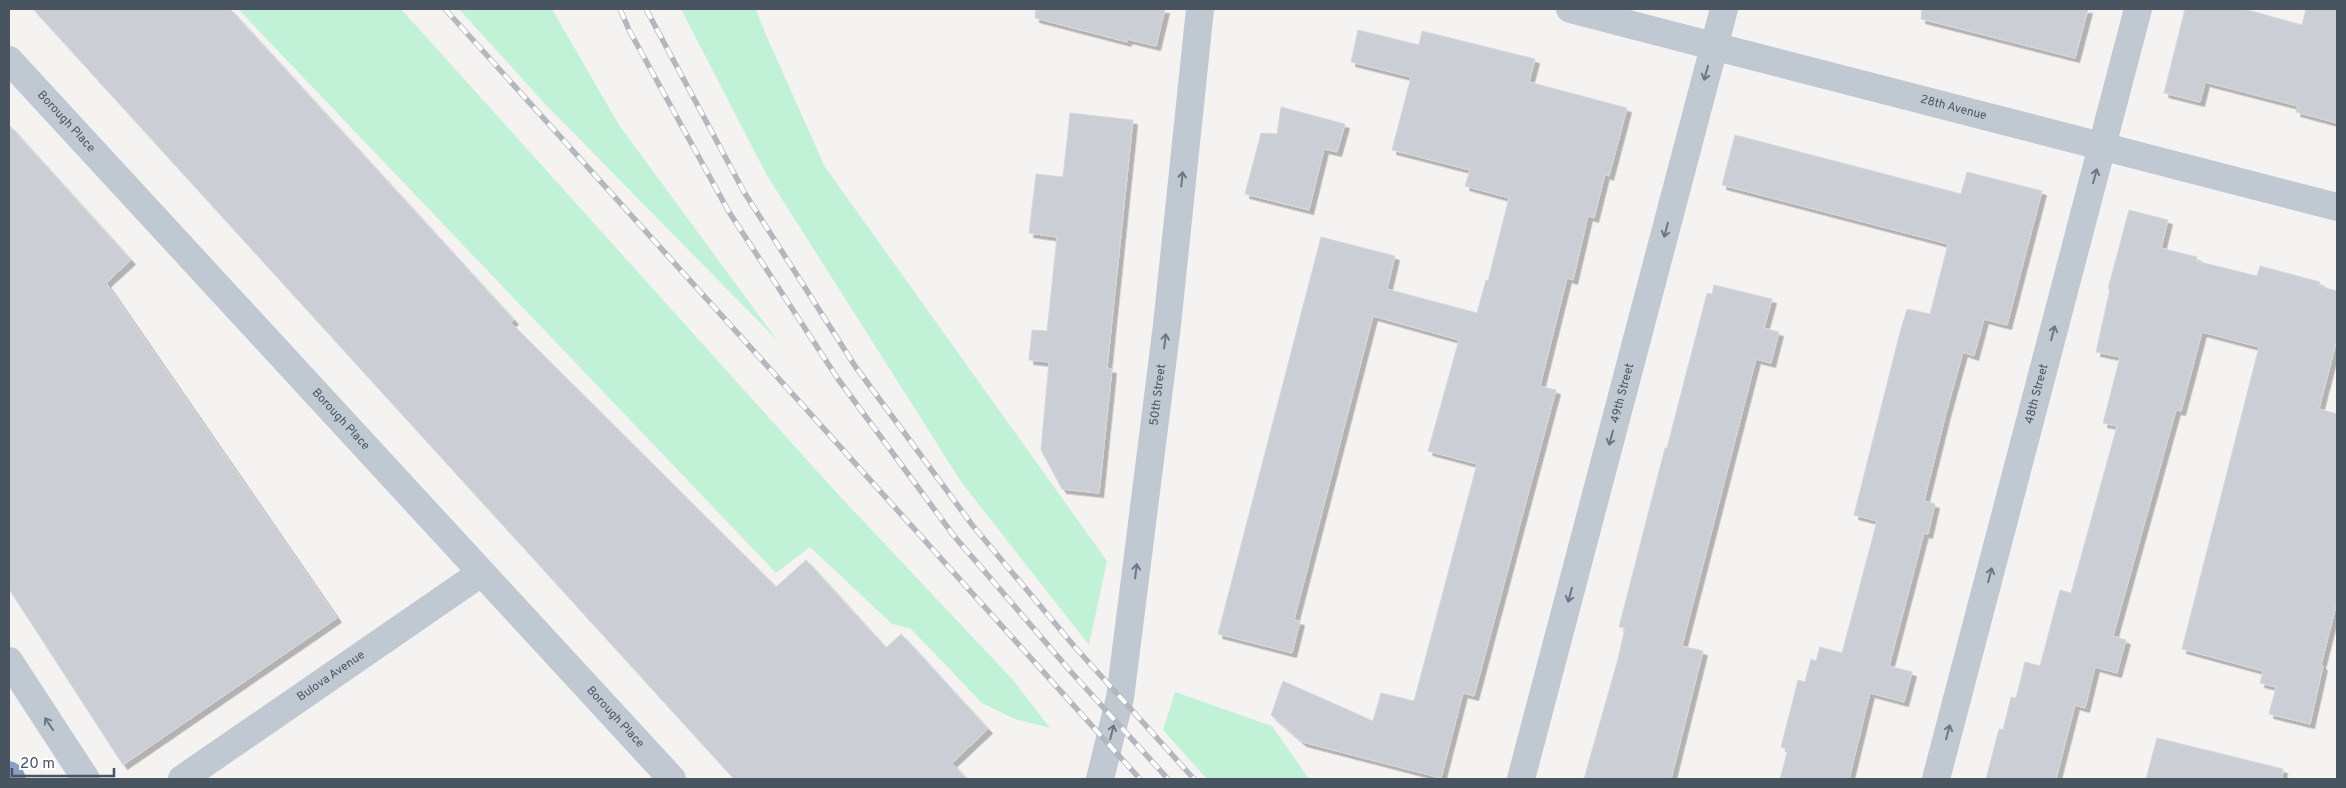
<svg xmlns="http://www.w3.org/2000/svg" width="2346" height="788" font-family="Overpass,sans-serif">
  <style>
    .green { fill: #c1f2d7 }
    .building { fill: #ccced5; stroke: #d6d8de; filter: url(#shadow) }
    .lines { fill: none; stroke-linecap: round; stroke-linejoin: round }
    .motorway-casing { stroke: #748cae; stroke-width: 29 }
    .minor { stroke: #c0c9d2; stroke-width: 28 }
    .tertiary { stroke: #c0c9d2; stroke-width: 28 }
    .motorway { stroke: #89a1c2; stroke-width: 28 }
    .rail-casing { stroke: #b4b7bd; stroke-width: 5.5 }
    .rail { stroke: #fff; stroke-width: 4; stroke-dasharray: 11; stroke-linecap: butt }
    .oneway { stroke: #6d7783 }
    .labels { text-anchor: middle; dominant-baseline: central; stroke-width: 4; stroke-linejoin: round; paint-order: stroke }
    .street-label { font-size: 12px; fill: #495461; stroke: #fff }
  </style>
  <defs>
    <filter id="shadow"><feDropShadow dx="4.5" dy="4.5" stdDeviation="0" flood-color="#0004"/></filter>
  </defs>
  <rect width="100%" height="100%" fill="#f5f2f2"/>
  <!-- green -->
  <path class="green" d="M 238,9 L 401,9 L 835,491 L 1013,680 L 1050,728 L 1015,719 L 982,703 L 910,628 L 892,624 L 810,547 L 776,573 Z
    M 459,9 L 552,9 L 619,125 L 777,340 L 547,106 Z
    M 681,9 L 756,9 L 766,35 L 825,167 L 1107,561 L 1089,645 L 962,483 L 766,174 Z
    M 1175,692 L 1272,726 L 1309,779 L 1207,779 L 1163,730 Z"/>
  <!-- building -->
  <path class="building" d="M 33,9 L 230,9 L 514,320 L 511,323 L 776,587 L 806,560 L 886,648 L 901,634 L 988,729 L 952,763 L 967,779 L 734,779 Z
    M 1036,9 L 1165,9 L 1156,46 L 1127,39 L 1127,42 L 1035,18 Z
    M 1922,9 L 2088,9 L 2075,58 L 1921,19 Z
    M 2185,9 L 2244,9 L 2302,25 L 2306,9 L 2337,9 L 2337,123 L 2296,112 L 2298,106 L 2205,82 L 2200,102 L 2164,93 Z
    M 1358,30 L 1419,45 L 1422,31 L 1535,59 L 1529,82 L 1627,108 L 1609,176 L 1605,174 L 1594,218 L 1588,216 L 1573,280 L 1567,278 L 1540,386 L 1556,390 L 1474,696 L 1463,693 L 1441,778 L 1302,742 L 1271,715 L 1283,681 L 1373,721 L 1381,693 L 1414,701 L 1477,464 L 1428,451 L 1459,340 L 1373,316 L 1294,620 L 1300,621 L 1292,653 L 1218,634 L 1321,237 L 1395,256 L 1387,289 L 1477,313 L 1486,280 L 1488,281 L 1509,198 L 1465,186 L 1470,170 L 1392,150 L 1411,77 L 1351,62 Z
    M 1281,107 L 1345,124 L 1337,152 L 1324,149 L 1309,210 L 1245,194 L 1261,133 L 1277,134 Z
    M 1070,113 L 1133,120 L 1107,368 L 1112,369 L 1099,493 L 1062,489 L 1041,450 L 1049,362 L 1029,360 L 1032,330 L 1047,331 L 1057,237 L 1029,233 L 1036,174 L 1063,177 Z
    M 9,125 L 131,260 L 106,283 L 337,618 L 123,765 L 9,589 Z
    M 1735,135 L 1961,194 L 1967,172 L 2042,191 L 2007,325 L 1984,319 L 1974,356 L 1963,352 L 1946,413 L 1924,501 L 1935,504 L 1928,534 L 1924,533 L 1889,666 L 1912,672 L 1904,702 L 1870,693 L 1849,779 L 1780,779 L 1788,749 L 1781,747 L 1798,680 L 1805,682 L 1811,659 L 1816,661 L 1820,647 L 1842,653 L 1877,521 L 1854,515 L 1899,336 L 1907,309 L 1930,314 L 1948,244 L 1722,185 Z
    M 2129,210 L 2168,220 L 2161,248 L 2197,257 L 2196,261 L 2257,276 L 2260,266 L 2320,282 L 2319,286 L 2337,291 L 2337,339 L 2319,409 L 2337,414 L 2337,601 L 2321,665 L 2323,666 L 2310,724 L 2269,714 L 2276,687 L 2260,683 L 2263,671 L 2182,649 L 2259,347 L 2202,332 L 2181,411 L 2176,410 L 2113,636 L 2126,640 L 2117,673 L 2095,667 L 2085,708 L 2075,705 L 2056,779 L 1986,779 L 1999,729 L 2003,730 L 2011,697 L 2016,698 L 2025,662 L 2040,666 L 2060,590 L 2071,593 L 2117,426 L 2103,423 L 2120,357 L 2096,352 L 2110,289 L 2108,289 Z
    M 1714,285 L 1772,299 L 1764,328 L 1779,332 L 1771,363 L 1756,359 L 1682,646 L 1703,651 L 1671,779 L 1584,779 L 1618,659 L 1625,628 L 1619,627 L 1665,448 L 1667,448 L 1707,293 L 1712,294 Z
    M 2157,738 L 2283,769 L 2282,779 L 2146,779 Z"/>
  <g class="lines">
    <defs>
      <path id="motorway" d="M 9,776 L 11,779"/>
    </defs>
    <!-- motorway casing -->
    <use href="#motorway" class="motorway-casing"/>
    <!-- minor -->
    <g class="minor">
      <path id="s1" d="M 1570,9 L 2337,207"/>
      <path id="s2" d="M 9,60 L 672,779"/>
      <path id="s3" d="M 182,779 L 481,573"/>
      <path id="s4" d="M 1100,779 L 1120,698 L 1167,325 L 1200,9"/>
      <path id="s5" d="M 1521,779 L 1724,9"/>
      <path id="s6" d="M 1936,779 L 2138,9"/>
    </g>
    <!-- tertiary -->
    <path class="tertiary" d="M 9,661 L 86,779"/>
    <!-- motorway -->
    <use href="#motorway" class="motorway"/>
    <defs>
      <path id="rail" d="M 445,9 L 1140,779
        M 620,9 L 629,30 L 729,212 L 838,379 L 954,536 L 1072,673 L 1168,779
        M 646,9 L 744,192 L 855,366 L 973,526 L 1074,646 L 1194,779"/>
    </defs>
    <!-- rail casing -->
    <use href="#rail" class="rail-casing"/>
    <!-- rail -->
    <use href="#rail" class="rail"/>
  </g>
  <!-- one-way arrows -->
  <defs><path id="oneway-shaft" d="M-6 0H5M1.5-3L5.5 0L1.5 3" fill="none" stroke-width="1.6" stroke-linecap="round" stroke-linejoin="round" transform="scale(1.25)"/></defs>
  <g class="oneway">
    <use href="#oneway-shaft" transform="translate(1706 73) rotate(106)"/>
    <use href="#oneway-shaft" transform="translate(2095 176) rotate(-75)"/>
    <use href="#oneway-shaft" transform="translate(1182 179) rotate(-84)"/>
    <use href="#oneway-shaft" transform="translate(1666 230) rotate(105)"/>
    <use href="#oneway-shaft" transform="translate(2053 333) rotate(-75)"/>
    <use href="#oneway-shaft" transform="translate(1165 341) rotate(-83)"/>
    <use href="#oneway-shaft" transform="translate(1611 438) rotate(105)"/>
    <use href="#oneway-shaft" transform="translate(1136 571) rotate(-83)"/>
    <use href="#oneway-shaft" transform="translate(1990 575) rotate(-75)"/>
    <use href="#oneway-shaft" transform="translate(1570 595) rotate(105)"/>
    <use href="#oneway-shaft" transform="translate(49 724) rotate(-124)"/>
    <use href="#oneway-shaft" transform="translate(1112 732) rotate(-76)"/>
    <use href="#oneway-shaft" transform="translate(1948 732) rotate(-75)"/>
  </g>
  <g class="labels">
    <!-- street labels -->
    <g class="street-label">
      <text stroke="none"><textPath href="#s1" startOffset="396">28th Avenue</textPath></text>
      <text stroke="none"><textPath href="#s2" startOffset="84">Borough Place</textPath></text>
      <text stroke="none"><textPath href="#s5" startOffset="399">49th Street</textPath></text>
      <text stroke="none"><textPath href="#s6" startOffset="398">48th Street</textPath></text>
      <text stroke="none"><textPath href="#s4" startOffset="389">50th Street</textPath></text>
      <text stroke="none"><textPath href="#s2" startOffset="489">Borough Place</textPath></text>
      <text stroke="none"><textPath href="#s3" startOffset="181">Bulova Avenue</textPath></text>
      <text stroke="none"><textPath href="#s2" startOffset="894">Borough Place</textPath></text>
    </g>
  </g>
  <!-- border -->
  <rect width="2346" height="788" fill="none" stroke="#495461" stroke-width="20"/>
  <!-- scale -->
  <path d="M12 768v8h102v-8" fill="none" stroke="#495461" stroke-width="2.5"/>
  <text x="20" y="768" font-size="15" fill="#495461" stroke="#ffffff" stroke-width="4" paint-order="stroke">20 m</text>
</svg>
